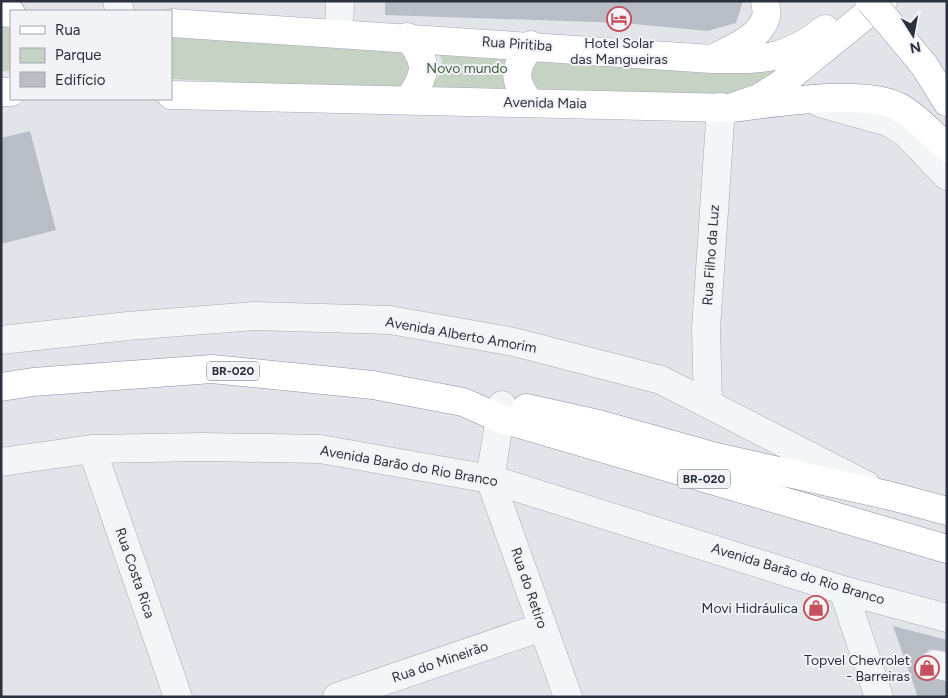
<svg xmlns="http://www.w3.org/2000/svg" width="948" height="698" font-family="Figtree,sans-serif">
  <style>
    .green { fill: #c6d2c3 }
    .building { fill: #b9bdc5 }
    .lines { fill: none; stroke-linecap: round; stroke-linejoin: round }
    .minor-casing { stroke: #a7abb3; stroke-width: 29 }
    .major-casing { stroke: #a1a8b4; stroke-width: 29 }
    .highway-casing { stroke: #8a919e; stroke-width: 29 }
    .minor { stroke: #f4f5f7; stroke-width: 28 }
    .major { stroke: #fff; stroke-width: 28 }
    .highway { stroke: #fff; stroke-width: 28 }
    .highway-bridge-casing { stroke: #8a919e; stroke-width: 29; stroke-linecap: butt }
    .highway-bridge { stroke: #fff; stroke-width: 28 }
    .labels { text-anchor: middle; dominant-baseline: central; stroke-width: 4; stroke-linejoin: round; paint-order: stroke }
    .shield { fill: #f1f3f6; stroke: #666b76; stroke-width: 1 }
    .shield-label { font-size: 12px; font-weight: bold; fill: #2b313f }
    .poi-label { font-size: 14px; fill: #2b313f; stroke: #f1f3f6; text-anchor: end }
    .street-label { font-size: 14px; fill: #2b313f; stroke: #f1f3f6 }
    .park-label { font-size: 14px; fill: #3e5a39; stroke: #f1f3f6 }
  </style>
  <rect width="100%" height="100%" fill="#e1e4e9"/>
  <!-- green -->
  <path class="green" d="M 1,16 L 11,17 L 11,71 L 1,71 Z
    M 171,28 L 413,42 L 411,88 L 351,88 L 171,79 Z
    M 827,43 L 734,99 L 533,92 L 528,62 L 534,53 Z
    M 434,46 L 520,47 L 516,94 L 424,92 L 441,74 L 442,60 Z"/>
  <!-- building -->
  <path class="building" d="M 385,1 L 743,1 L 736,23 L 707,31 L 624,23 L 385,15 Z
    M 30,131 L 56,230 L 1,244 L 1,138 Z
    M 893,626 L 947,640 L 947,651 L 930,649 L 923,654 L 920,661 L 920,669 L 925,676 L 947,682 L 947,697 L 918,697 Z"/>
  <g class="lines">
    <defs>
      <path id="minor" d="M 117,1 L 120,11
        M 339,33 L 340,1
        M 820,103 L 888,122 L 906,133 L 947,176
        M 1,340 L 128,326 L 255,316 L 390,320 L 514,342 L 661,380 L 866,485
        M 708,403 L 706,329 L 721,107
        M 502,405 L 490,479 L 568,697
        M 92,449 L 178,697
        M 1,462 L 92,449 L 203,447 L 320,449 L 490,479 L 843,590 L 947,618
        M 843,590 L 879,697
        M 935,664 L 947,667
        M 337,697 L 542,627"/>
      <path id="major" d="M 1,12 L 11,13
        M 171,23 L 712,59 C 762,59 784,62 825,29
        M 407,37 C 429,61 427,75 408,100
        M 716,57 C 733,48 760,38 766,17 C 767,13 766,6 765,1
        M 1,92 L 11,92
        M 171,95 L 730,108 L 759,98 L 777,87 L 883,1
        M 529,102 C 512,79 514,68 531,45"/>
      <path id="highway" d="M 884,17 L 924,65 L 947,102
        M 730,108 C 771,104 866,87 901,108 C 918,118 933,135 947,148
        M 1,387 L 33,382 L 212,369 L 373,385 L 463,402 L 499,418 L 947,549
        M 526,408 L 598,424 L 716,457 L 891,496 L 947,511"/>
    </defs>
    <!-- minor casing -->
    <use href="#minor" class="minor-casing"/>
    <!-- major casing -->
    <use href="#major" class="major-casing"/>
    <!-- highway casing -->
    <use href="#highway" class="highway-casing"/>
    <!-- minor -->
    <use href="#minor" class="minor"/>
    <!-- major -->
    <use href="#major" class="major"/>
    <!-- highway -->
    <use href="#highway" class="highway"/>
    <defs>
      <path id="highway-bridge" d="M 870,1 L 884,17"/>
    </defs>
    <!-- highway-bridge casing -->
    <use href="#highway-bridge" class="highway-bridge-casing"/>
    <!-- highway-bridge -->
    <use href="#highway-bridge" class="highway-bridge"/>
  </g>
  <!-- icons -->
  <defs>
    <symbol id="hotel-ring" viewBox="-11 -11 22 22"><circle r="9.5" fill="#f1f3f6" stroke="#c54f5c" stroke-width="1.5"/><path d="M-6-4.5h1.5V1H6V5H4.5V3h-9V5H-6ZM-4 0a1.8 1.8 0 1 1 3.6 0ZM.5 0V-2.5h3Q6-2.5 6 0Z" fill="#c54f5c"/></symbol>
    <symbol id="shop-ring" viewBox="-11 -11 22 22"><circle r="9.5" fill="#f1f3f6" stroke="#c54f5c" stroke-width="1.5"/><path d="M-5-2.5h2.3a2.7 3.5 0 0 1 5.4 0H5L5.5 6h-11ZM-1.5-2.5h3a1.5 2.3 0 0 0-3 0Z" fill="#c54f5c"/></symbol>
  </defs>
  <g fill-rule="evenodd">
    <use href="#hotel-ring" x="605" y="5" width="28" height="28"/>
    <use href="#shop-ring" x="802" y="594" width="28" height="28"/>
    <use href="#shop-ring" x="913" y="654" width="28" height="28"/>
  </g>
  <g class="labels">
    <!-- shield labels -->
    <g class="shield">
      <rect x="207" y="361.5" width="52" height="19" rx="4"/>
      <rect x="678" y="469.5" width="52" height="19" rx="4"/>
    </g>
    <g class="shield-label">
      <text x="233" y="371">BR-020</text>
      <text x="704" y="479">BR-020</text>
    </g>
    <!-- poi labels -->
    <g class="poi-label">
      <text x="619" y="43" text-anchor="middle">Hotel Solar<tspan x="619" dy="16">das Mangueiras</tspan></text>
      <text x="798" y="608">Movi Hidráulica</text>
      <text x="910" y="660">Topvel Chevrolet<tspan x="910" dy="16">- Barreiras</tspan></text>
    </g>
    <!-- street labels -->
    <g class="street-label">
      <text transform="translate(517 44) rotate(4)">Rua Piritiba</text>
      <text transform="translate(545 103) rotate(1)">Avenida Maia</text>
      <text transform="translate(711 255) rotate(-86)">Rua Filho da Luz</text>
      <text transform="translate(461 335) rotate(10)">Avenida Alberto Amorim</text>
      <text transform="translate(409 466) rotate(10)">Avenida Barão do Rio Branco</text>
      <text transform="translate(135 573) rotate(71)">Rua Costa Rica</text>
      <text transform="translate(798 574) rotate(17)">Avenida Barão do Rio Branco</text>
      <text transform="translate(529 588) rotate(71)">Rua do Retiro</text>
      <text transform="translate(440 662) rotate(-19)">Rua do Mineirão</text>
    </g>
    <!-- park labels -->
    <g class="park-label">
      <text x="467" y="68">Novo mundo</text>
    </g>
  </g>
  <!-- border -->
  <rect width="948" height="698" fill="none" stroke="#2b313f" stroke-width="5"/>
  <!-- legend -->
  <rect x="10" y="10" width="162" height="90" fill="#f1f3f6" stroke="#a2a5ad"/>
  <rect x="20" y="26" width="25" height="8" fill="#ffffff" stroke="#a2a5ad"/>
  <text x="55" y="35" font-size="15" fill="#2b313f">Rua</text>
  <rect x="20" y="48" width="25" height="15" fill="#c6d2c3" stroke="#a2a5ad"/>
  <text x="55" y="60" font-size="15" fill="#2b313f">Parque</text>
  <rect x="20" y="72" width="25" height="15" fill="#b9bdc5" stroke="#a2a5ad"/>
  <text x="55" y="85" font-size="15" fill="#2b313f">Edifício</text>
  <!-- north arrow -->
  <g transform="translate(913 35) rotate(169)" stroke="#f1f3f6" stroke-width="4" paint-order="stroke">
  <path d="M0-4L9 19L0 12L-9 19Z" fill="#2b313f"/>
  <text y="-8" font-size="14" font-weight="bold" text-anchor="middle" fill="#2b313f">N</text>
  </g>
</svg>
